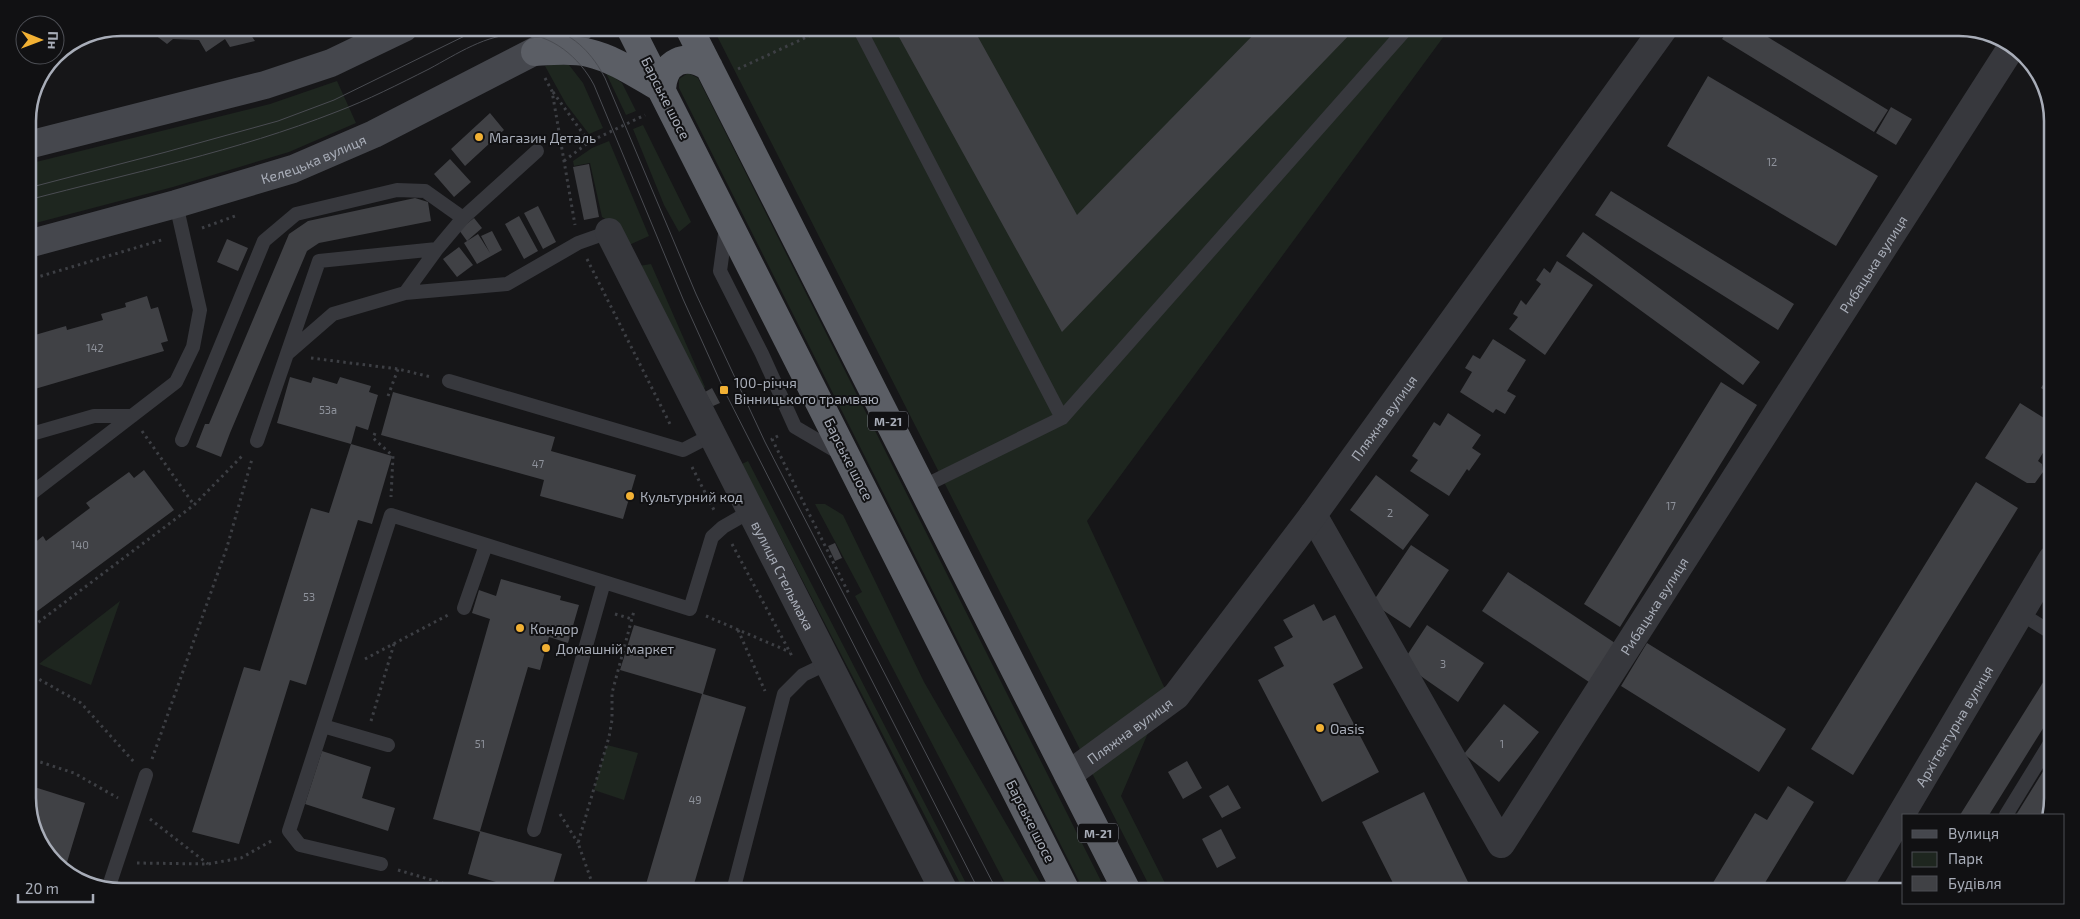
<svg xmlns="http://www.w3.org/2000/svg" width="2080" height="919" font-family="'Exo 2',sans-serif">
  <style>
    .green { fill: #1e261f }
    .building { fill: #404145 }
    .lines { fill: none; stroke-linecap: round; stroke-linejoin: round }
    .path { stroke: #3d3f44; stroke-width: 3; stroke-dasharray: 2.5 4; stroke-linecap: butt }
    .service { stroke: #37383d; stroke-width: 14 }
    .minor { stroke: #37383d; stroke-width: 28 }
    .secondary { stroke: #45474d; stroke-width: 28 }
    .trunk { stroke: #5b5e65; stroke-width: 28 }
    .tram { stroke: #4a4c52; stroke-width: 1 }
    .poi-dot { fill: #f2b134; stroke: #111113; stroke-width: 2 }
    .labels { text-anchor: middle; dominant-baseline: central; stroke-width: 4; stroke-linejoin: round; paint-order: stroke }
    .number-label { font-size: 11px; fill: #8e929b }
    .shield { fill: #111113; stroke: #7b7e86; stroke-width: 1 }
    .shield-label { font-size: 12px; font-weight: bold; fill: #a8adb8 }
    .street-label { font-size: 14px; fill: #a8adb8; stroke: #111113 }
    .poi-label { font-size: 14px; fill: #a8adb8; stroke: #111113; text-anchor: start }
    .rim { fill: none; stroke: #a8adb8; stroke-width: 2.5 }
  </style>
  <rect width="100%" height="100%" fill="#161618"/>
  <!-- green -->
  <path class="green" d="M 713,28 L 1450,28 L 1087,521 L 1166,691 L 1121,796 L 1169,891 L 1152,891 Z
    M 557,64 L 569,65 L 583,83 L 603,128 L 589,134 L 566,104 L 545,66 Z
    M 605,71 L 622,83 L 636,111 L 626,115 Z
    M 688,73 L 698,78 L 1106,891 L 1084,891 L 679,88 L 679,79 Z
    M 337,81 L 356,123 L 289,152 L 173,187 L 28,225 L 28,164 L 270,104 Z
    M 643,125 L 691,222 L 679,232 L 664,205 L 633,129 Z
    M 609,141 L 649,236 L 629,245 L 619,227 L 602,217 L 590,163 L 574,166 L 573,161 L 592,148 Z
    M 651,264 L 705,387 L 703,389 L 639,266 Z
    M 748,461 L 970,891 L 964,891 L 742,464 Z
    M 815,504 L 825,504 L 843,515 L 924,682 L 1045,891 L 1009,891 L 855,596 L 862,592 Z
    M 120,601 L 91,685 L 39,664 Z
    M 607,745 L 638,753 L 624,800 L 594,790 Z"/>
  <!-- building -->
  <path class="building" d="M 146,28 L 246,28 L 255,41 L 230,47 L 225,39 L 206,52 L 199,40 L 173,39 L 167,44 Z
    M 894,28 L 973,28 L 1077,215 L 1260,28 L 1356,28 L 1062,332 Z
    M 1730,28 L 1753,28 L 1888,110 L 1874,132 L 1722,39 Z
    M 1708,76 L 1878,176 L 1836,246 L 1667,146 Z
    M 1891,107 L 1912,119 L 1896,145 L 1876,133 Z
    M 490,113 L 504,130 L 465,166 L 451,149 Z
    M 450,159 L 471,182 L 454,197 L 434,174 Z
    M 589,164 L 599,217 L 584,220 L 573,167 Z
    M 1611,191 L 1794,304 L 1778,330 L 1595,215 Z
    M 415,198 L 428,202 L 431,221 L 319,243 L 307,251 L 230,433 L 221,457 L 196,447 L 205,424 L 209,424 L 289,234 L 308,221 Z
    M 538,206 L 556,242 L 543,249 L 524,213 Z
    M 519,216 L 538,251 L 524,259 L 505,224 Z
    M 474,218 L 482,228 L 467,241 L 459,230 Z
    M 492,231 L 502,250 L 477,264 L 464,243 L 478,234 L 490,253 L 481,236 Z
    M 1583,232 L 1760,362 L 1743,385 L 1566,256 Z
    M 227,239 L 248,248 L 238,271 L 217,262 Z
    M 459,247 L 473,265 L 457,277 L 443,259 Z
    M 1557,261 L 1593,285 L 1545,355 L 1509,329 L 1518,317 L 1513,314 L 1521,300 L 1526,305 L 1541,284 L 1536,280 L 1544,268 L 1550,273 Z
    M 147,296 L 151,309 L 158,307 L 168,341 L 161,343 L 164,351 L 28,391 L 28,337 L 66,326 L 67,330 L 103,320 L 101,314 L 126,307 L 125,303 Z
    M 1493,339 L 1526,360 L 1507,391 L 1516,396 L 1505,414 L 1496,409 L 1493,413 L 1460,392 L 1472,372 L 1465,368 L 1473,355 L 1480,359 Z
    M 2052,369 L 2052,395 L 2041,388 Z
    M 290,377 L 311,383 L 313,377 L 337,384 L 340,377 L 371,386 L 369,392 L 378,395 L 368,430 L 356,426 L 351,444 L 277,423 Z
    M 1721,382 L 1757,405 L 1620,627 L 1584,604 Z
    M 712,388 L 720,403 L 713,406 L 705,392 Z
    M 393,392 L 555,437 L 551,451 L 636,475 L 623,519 L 540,496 L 544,480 L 381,435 Z
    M 2020,403 L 2052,423 L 2052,438 L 2038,461 L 2042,464 L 2043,472 L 2035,483 L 2027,483 L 1985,458 Z
    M 1448,413 L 1481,435 L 1472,448 L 1481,454 L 1469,471 L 1467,469 L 1449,496 L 1410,471 L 1418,460 L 1412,456 L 1434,422 L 1440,426 Z
    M 351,444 L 392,456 L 372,524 L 358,520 L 306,685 L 290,680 L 239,844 L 192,832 L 244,667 L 260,671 L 311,508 L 329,513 Z
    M 144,470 L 174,510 L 28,618 L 28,548 L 43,536 L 46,541 L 90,508 L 86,503 L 129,472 L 134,478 Z
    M 1376,475 L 1429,515 L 1403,550 L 1350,510 Z
    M 1976,482 L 2018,508 L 1853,775 L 1811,749 Z
    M 835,543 L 842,558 L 835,561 L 828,546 Z
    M 1411,545 L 1449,570 L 1410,628 L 1372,603 Z
    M 1508,572 L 1615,643 L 1589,682 L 1482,611 Z
    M 501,579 L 561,596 L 560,600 L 579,605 L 568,643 L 549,637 L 540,670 L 528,667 L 480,831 L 562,854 L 551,891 L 528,891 L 468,874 L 480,832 L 433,819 L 490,619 L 472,613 L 479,590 L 496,596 Z
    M 1314,604 L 1323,621 L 1335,615 L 1363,668 L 1333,684 L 1379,772 L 1322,802 L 1258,680 L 1284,666 L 1274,647 L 1293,637 L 1283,620 Z
    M 634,625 L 716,649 L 703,694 L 746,707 L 692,891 L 644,891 L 702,694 L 620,670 Z
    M 1427,625 L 1484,663 L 1458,702 L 1402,663 Z
    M 1647,643 L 1786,729 L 1759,772 L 1621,686 Z
    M 2052,668 L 2052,714 L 1989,815 L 1960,815 Z
    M 1504,704 L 1539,732 L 1499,782 L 1464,754 Z
    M 322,751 L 371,767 L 362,798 L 395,808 L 388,831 L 305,804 Z
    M 2052,757 L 2052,798 L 2049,815 L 2016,815 Z
    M 1187,761 L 1202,788 L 1183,799 L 1168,772 Z
    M 28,785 L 85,803 L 65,869 L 47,855 L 28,804 Z
    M 1228,785 L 1241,808 L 1222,818 L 1209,796 Z
    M 1788,786 L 1814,802 L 1760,891 L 1708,891 L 1755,813 L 1767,820 Z
    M 1424,792 L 1468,882 L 1448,891 L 1397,891 L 1362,822 Z
    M 1221,829 L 1236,858 L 1217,868 L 1202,839 Z
    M 1533,885 L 1544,891 L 1529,891 Z"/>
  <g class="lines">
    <!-- path -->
    <path class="path" d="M 738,69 L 826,28
      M 545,78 L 552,91 L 575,225
      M 553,92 L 589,142 L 645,115
      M 564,161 L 589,142
      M 202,228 L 238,215
      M 587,259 L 671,426
      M 28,280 L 165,239
      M 311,358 L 398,369 L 431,377
      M 388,396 L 398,369
      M 142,431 L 194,505
      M 375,433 L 373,438 L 393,456 L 391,497
      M 778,436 L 772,439 L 850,596
      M 692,467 L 714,510
      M 732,544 L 793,658
      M 615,614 L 632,619
      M 706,616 L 790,652
      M 28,630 L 194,505 L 244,454
      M 738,630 L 765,691
      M 365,659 L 448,615
      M 28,673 L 81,703 L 134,762
      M 371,721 L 394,644
      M 28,758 L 74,773 L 118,798
      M 152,759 L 227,547 L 252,459
      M 560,814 L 578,843
      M 150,819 L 208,864
      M 137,863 L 208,864 L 241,858 L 273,840
      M 398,870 L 469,891
      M 595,891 L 578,843 L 609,737 L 612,720 L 612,693 L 634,611"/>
    <!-- service -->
    <path class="service" d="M 859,28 L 1062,418 L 1407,28
      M 463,218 L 537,151
      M 726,227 L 720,271 L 762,354 L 795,427 L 841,454
      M 405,293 L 437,249
      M 287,354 L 333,314 L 405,293 L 507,284 L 578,243 L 609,232
      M 449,381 L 683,450 L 712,435
      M 28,435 L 94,416 L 132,416
      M 182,440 L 264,241 L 296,214 L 397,190 L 425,191 L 463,218 L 437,249 L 319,261 L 257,441
      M 922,487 L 1062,418
      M 28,496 L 176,382 L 193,347 L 200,310 L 176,204
      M 464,608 L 486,545
      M 2020,613 L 2052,633
      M 323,726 L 388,745
      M 2006,815 L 2052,740
      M 534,830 L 604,582
      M 381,864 L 300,845 L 289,831 L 391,515 L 690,609 L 712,537 L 723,527 L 751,511
      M 108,889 L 146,775
      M 733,891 L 784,694 L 803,675 L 828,663"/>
    <!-- minor -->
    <g class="minor">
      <path id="s1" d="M 609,232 L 944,891"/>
      <path id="s2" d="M 1313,515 L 1501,844 L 2011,48"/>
      <path id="s3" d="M 1068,775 L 1176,696 L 1313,515 L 1664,28"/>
      <path id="s4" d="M 1856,891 L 2052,559"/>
    </g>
    <!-- secondary -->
    <g class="secondary">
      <path d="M 28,145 L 265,85 L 331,63 L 404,28"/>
      <path id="s5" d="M 28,244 L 176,204 L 293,169 L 374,134 L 580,28"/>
    </g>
    <!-- trunk -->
    <path class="trunk" d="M 630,28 L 1066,891
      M 689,28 L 1127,891
      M 535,52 C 552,51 572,49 589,53 C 615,59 639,76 662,89
      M 662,89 C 664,61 685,52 709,67"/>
    <!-- tram -->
    <path class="tram" d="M 550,28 C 576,36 593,55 605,78 L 696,294 L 765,442 L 997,891
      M 28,188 L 166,152 L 278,121 L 334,100 L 481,28
      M 28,200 C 131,173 237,151 336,112 C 368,100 399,84 429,69 C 457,54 486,34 519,34 C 551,33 580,58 594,85 L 683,299 L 724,390 L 979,891"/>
  </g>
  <!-- markers -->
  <g class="poi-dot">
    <circle cx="479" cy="137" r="5"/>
    <rect x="719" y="385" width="10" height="10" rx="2.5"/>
    <circle cx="630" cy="496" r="5"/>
    <circle cx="520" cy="628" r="5"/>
    <circle cx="546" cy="648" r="5"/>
    <circle cx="1320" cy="728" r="5"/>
  </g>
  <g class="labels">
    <!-- number labels -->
    <g class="number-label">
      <text x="1772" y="161">12</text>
      <text x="95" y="347">142</text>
      <text x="328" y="409">53а</text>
      <text x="538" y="463">47</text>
      <text x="1671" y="505">17</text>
      <text x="1390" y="512">2</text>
      <text x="80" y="544">140</text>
      <text x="309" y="596">53</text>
      <text x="1443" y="663">3</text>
      <text x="480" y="743">51</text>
      <text x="1502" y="743">1</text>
      <text x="695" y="799">49</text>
    </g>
    <!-- shield labels -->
    <g class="shield">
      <rect x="868" y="411.5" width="40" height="19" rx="4"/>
      <rect x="1078" y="823.5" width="40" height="19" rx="4"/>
    </g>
    <g class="shield-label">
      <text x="888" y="421">М-21</text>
      <text x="1098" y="833">М-21</text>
    </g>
    <!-- street labels -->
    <g class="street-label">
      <text transform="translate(666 98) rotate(63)">Барське шосе</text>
      <text stroke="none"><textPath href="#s5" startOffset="298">Келецька вулиця</textPath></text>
      <text stroke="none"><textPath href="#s2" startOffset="1068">Рибацька вулиця</textPath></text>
      <text stroke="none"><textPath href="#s3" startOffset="481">Пляжна вулиця</textPath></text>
      <text transform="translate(849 459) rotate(63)">Барське шосе</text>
      <text stroke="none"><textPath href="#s1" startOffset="385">вулиця Стельмаха</textPath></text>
      <text stroke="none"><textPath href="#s2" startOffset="662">Рибацька вулиця</textPath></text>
      <text stroke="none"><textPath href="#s4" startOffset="192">Архітектурна вулиця</textPath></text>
      <text stroke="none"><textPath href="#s3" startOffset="76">Пляжна вулиця</textPath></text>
      <text transform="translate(1031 821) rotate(63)">Барське шосе</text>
    </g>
    <!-- poi labels -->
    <g class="poi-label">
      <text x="489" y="137">Магазин Деталь</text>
      <text x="734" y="382">100-річчя<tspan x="734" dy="16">Вінницького трамваю</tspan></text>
      <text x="640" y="496">Культурний код</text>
      <text x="530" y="628">Кондор</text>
      <text x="556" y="648">Домашній маркет</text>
      <text x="1330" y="728">Oasis</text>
    </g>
  </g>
  <!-- crop -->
  <path d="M0 0H2080V919H0ZM121 36H1959A85 85 0 0 1 2044 121V798A85 85 0 0 1 1959 883H121A85 85 0 0 1 36 798V121A85 85 0 0 1 121 36Z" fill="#111113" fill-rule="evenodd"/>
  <path class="rim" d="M121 36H1959A85 85 0 0 1 2044 121V798A85 85 0 0 1 1959 883H121A85 85 0 0 1 36 798V121A85 85 0 0 1 121 36Z"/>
  <!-- legend -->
  <rect x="1902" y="814" width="162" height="90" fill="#111113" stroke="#4d4f55"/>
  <rect x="1912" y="830" width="25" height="8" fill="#45474d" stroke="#4d4f55"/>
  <text x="1948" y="839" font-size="15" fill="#a8adb8">Вулиця</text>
  <rect x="1912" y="852" width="25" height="15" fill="#1e261f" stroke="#4d4f55"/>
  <text x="1948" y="864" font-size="15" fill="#a8adb8">Парк</text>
  <rect x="1912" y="876" width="25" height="15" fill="#404145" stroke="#4d4f55"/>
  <text x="1948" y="889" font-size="15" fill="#a8adb8">Будівля</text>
  <!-- north arrow -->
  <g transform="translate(40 40) rotate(91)"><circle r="24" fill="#111113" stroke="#4d4f55"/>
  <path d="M0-4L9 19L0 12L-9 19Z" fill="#f2b134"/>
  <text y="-8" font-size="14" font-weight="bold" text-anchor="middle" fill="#a8adb8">Пн</text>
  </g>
  <!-- scale -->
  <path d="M18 894v8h75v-8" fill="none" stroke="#a8adb8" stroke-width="2.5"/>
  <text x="25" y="894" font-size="15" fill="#a8adb8" stroke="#111113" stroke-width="4" paint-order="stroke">20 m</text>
</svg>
